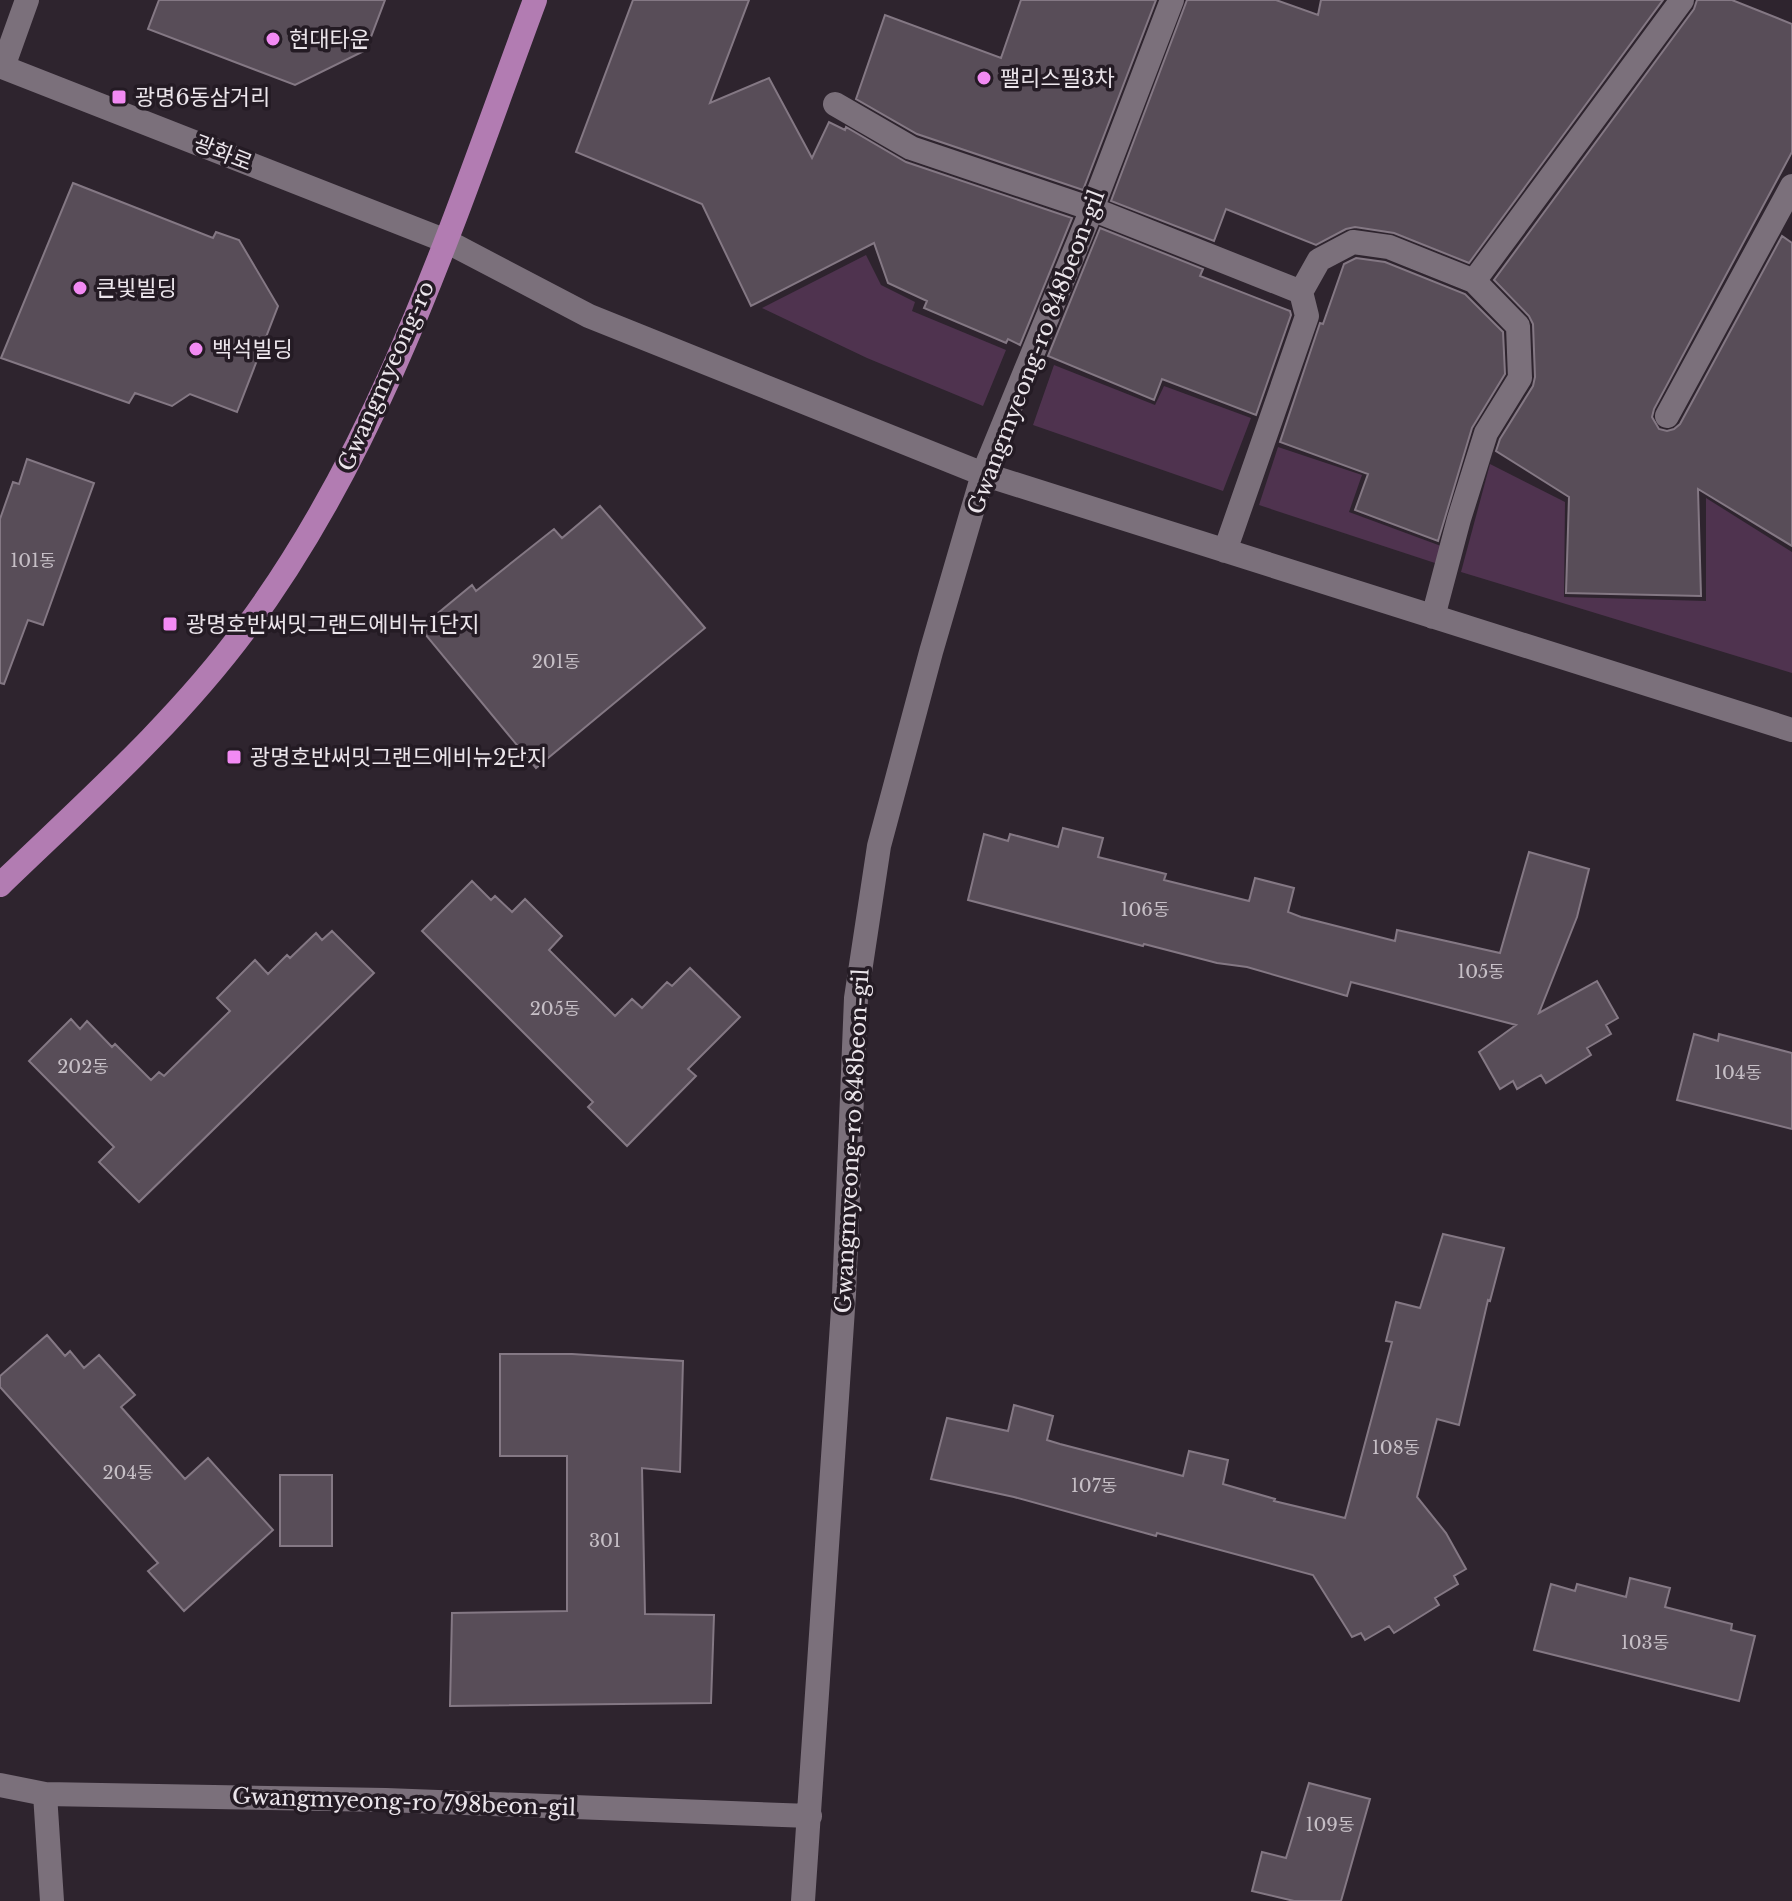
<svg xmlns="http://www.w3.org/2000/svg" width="1792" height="1901" font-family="'Libre Baskerville','Noto Sans KR',serif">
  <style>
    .green { fill: #4f334f }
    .building { fill: #584d58; stroke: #847884; stroke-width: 2 }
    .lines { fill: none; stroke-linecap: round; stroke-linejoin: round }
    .minor { stroke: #7b707b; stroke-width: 24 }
    .major { stroke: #b27cb2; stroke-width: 24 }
    .poi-dot { fill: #f28af3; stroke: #241b24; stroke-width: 3 }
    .labels { text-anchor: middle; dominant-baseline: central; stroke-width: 7; stroke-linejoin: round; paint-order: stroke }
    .number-label { font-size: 18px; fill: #c6bfc6 }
    .poi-label { font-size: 22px; fill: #ebe5eb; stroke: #241b24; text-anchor: start }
    .street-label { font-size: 22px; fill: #ebe5eb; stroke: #241b24 }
  </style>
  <rect width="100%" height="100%" fill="#2e242e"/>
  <!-- green -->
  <path class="green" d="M 866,255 L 881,285 L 915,302 L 912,311 L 1006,350 L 983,406 L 867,358 L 762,308 Z
    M 1054,365 L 1155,405 L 1164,386 L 1251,418 L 1223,491 L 1033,425 Z
    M 1278,447 L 1362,475 L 1349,512 L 1441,546 L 1435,563 L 1259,505 Z
    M 1490,464 L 1565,502 L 1564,597 L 1706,601 L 1706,498 L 1792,552 L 1792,673 L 1461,572 Z"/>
  <!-- building -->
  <path class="building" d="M 159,0 L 385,0 L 366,50 L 295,85 L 148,29 Z
    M 633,0 L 749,0 L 710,103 L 769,78 L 812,158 L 829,122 L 845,130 L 846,127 L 906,162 L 1072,218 L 1020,345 L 1008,339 L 1006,343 L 924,308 L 927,301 L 888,283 L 874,243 L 751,306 L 702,204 L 576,152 Z
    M 1021,0 L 1156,0 L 1083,190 L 917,134 L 856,99 L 885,15 L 1001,58 Z
    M 1187,0 L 1276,0 L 1318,15 L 1321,0 L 1663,0 L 1469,263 L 1394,233 L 1355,227 L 1346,229 L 1316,245 L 1226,209 L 1214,241 L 1111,201 Z
    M 1697,0 L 1732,0 L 1792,24 L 1792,152 L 1654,409 L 1652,417 L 1659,429 L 1667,431 L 1674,429 L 1680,424 L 1782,236 L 1792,243 L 1792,546 L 1698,489 L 1701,596 L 1566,593 L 1569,497 L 1496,451 L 1500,439 L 1533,386 L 1535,377 L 1533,324 L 1529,316 L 1494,280 L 1694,9 Z
    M 73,183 L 213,238 L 216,232 L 239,240 L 278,306 L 237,412 L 190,394 L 172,406 L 135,393 L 129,403 L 1,358 Z
    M 1100,228 L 1203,269 L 1200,276 L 1290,311 L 1291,315 L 1256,415 L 1162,379 L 1154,400 L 1048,356 Z
    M 1356,258 L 1385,262 L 1465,294 L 1503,332 L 1505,374 L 1472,428 L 1438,541 L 1355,510 L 1368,474 L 1280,442 L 1320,323 L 1323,324 L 1344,264 Z
    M 27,459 L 94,483 L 43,625 L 28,620 L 4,684 L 0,683 L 0,519 L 13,482 L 19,484 Z
    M 600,506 L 705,628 L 536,768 L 420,628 L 472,585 L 476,591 L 554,529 L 562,538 Z
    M 1063,828 L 1103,838 L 1098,857 L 1166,874 L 1164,880 L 1249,901 L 1255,878 L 1294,888 L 1288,912 L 1301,917 L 1395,941 L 1397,930 L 1500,953 L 1529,852 L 1589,869 L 1577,917 L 1539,1013 L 1597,981 L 1618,1018 L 1606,1025 L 1611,1034 L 1587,1048 L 1591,1055 L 1546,1083 L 1541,1075 L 1517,1089 L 1513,1081 L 1500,1089 L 1479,1052 L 1516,1025 L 1351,982 L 1347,996 L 1247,967 L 1217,963 L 1144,944 L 1143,946 L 968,900 L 984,834 L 1008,841 L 1010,834 L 1058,847 Z
    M 472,881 L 491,900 L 495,896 L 512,912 L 525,899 L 562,936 L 549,950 L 615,1016 L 632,999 L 642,1008 L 667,982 L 672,986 L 690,968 L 740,1017 L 688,1069 L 696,1076 L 627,1146 L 588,1107 L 593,1102 L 422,931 Z
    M 332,931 L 374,973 L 139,1202 L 99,1162 L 114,1147 L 29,1061 L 71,1019 L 80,1029 L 87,1021 L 112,1047 L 115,1044 L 151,1080 L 159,1072 L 164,1076 L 230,1011 L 217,998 L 255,960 L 268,974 L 287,955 L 290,958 L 316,933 L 322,940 Z
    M 1694,1034 L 1718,1041 L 1719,1034 L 1792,1053 L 1792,1129 L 1677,1100 Z
    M 1443,1234 L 1504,1248 L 1490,1301 L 1488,1300 L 1459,1425 L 1437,1419 L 1417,1497 L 1446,1533 L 1466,1569 L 1454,1576 L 1458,1584 L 1435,1598 L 1439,1605 L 1394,1633 L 1389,1626 L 1365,1640 L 1361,1633 L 1352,1637 L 1313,1575 L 1157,1533 L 1156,1536 L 1014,1497 L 931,1479 L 947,1418 L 1008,1431 L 1014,1405 L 1053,1416 L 1047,1440 L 1060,1444 L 1183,1476 L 1189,1451 L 1228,1460 L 1223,1484 L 1275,1499 L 1274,1501 L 1345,1518 L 1392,1342 L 1386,1341 L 1396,1302 L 1420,1308 Z
    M 47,1335 L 65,1356 L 70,1351 L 84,1368 L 99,1355 L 135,1395 L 121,1407 L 185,1479 L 208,1458 L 273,1530 L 184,1611 L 148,1571 L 158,1563 L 0,1387 L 0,1376 Z
    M 500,1354 L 572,1354 L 683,1361 L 680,1472 L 642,1468 L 645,1614 L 714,1615 L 711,1703 L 450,1706 L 452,1613 L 567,1611 L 567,1456 L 500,1456 Z
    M 280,1475 L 332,1475 L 332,1546 L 280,1546 Z
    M 1630,1578 L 1670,1588 L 1665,1607 L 1732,1624 L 1731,1630 L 1755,1636 L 1739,1701 L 1534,1650 L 1551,1584 L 1575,1591 L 1577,1584 L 1626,1597 Z
    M 1309,1783 L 1370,1799 L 1341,1901 L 1294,1901 L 1252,1891 L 1262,1852 L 1286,1858 Z"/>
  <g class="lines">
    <!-- minor -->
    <path class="minor" d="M 0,66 L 446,241 L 589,316 L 983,474 L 1792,730
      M 3,67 L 27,0
      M 835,104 L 911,148 L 1092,209 L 1301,292 L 1319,260 L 1353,242 L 1389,247 L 1474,281 L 1682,0
      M 1667,416 L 1792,186
      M 1225,551 L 1307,316 L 1301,292
      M 1433,617 L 1459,519 L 1486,433 L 1520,378 L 1518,326 L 1474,281
      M 0,1785 L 45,1794 L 386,1800 L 810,1816
      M 45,1794 L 52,1901
      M 803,1901 L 844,1294 L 856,998 L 879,846 L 931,652 L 983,474 L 1092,209 L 1172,0"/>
    <!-- major -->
    <path class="major" d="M 0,885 C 85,803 175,724 246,628 C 384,442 455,215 535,0"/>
  </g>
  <!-- markers -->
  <g class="poi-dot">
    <circle cx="273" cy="39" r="8"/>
    <circle cx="984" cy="78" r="8"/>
    <rect x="111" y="89" width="16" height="16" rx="4"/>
    <circle cx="80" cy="288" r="8"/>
    <circle cx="196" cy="349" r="8"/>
    <rect x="162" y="616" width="16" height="16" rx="4"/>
    <rect x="226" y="749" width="16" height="16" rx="4"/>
  </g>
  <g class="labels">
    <!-- number labels -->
    <g class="number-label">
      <text x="33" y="561">101동</text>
      <text x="556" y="662">201동</text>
      <text x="1145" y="910">106동</text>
      <text x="1481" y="972">105동</text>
      <text x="555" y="1009">205동</text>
      <text x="83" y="1067">202동</text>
      <text x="1738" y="1073">104동</text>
      <text x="1396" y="1448">108동</text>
      <text x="128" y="1473">204동</text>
      <text x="1094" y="1486">107동</text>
      <text x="605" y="1541">301</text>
      <text x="1645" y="1643">103동</text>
      <text x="1330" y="1825">109동</text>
    </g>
    <!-- poi labels -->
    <g class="poi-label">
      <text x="289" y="39">현대타운</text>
      <text x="1000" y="78">팰리스필3차</text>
      <text x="135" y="97">광명6동삼거리</text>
      <text x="96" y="288">큰빛빌딩</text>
      <text x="212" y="349">백석빌딩</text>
      <text x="186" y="624">광명호반써밋그랜드에비뉴1단지</text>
      <text x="250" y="757">광명호반써밋그랜드에비뉴2단지</text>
    </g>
    <!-- street labels -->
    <g class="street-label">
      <text transform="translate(223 153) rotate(21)">광화로</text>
      <text transform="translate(1036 352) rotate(-69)">Gwangmyeong-ro 848beon-gil</text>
      <text transform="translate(386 376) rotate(-66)">Gwangmyeong-ro</text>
      <text transform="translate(852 1141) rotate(-87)">Gwangmyeong-ro 848beon-gil</text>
      <text transform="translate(404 1802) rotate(2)">Gwangmyeong-ro 798beon-gil</text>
    </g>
  </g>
</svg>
